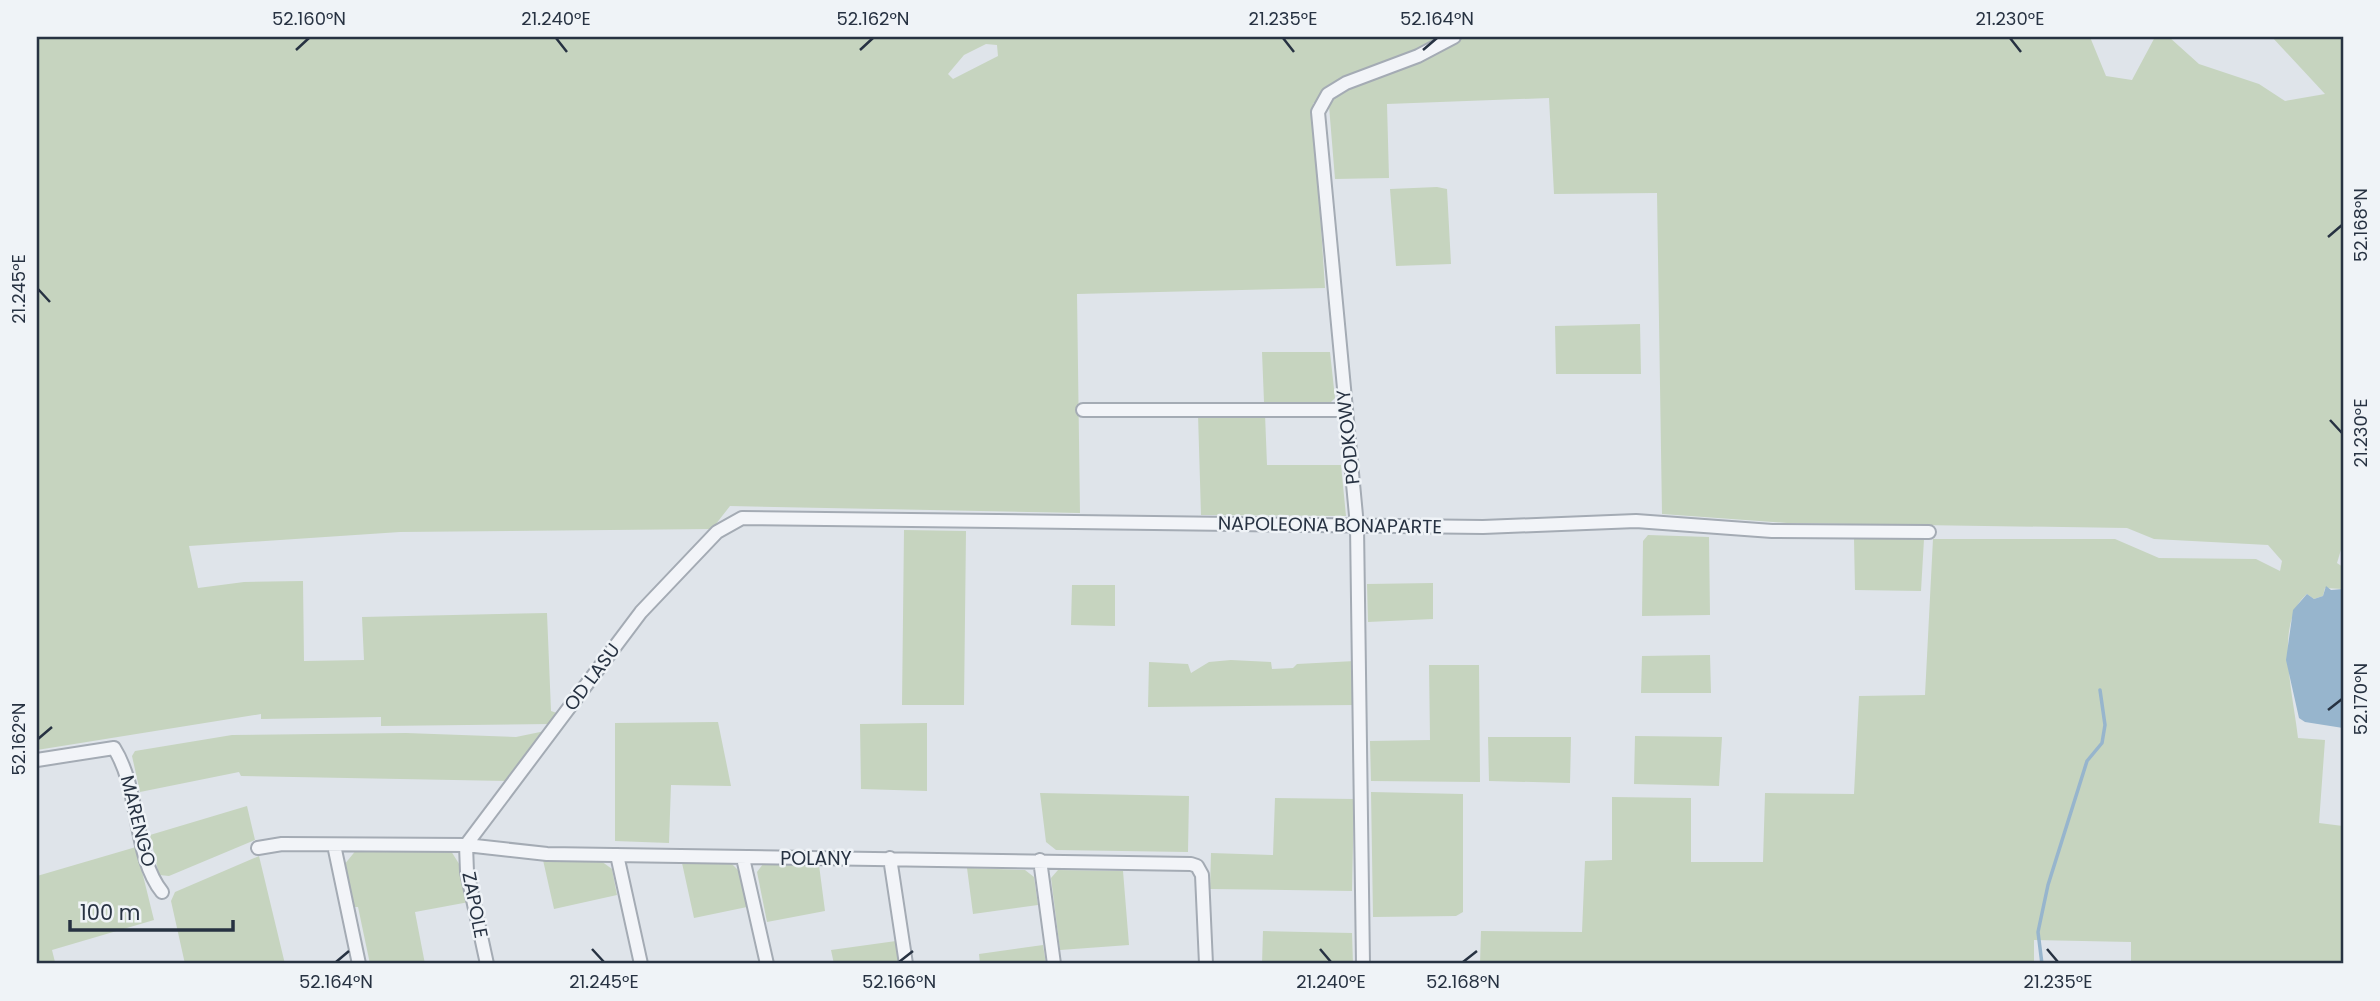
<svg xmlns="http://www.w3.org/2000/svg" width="2380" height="1001" font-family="Poppins,sans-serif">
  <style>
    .green { fill: #c6d4bf; fill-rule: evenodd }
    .water { fill: #97b5cd }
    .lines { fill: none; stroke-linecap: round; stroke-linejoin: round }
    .stream { stroke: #97b5cd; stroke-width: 3.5 }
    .street-casing { stroke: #a4abb4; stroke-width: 16 }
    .street { stroke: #f2f4f8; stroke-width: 12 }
    .ticks { fill: none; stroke: #273242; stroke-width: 2.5 }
    .labels { text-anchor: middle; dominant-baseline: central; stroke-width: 5; stroke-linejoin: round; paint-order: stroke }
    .street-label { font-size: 19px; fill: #273242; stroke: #eff3f7 }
    .neatline { fill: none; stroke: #273242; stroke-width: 2.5 }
    .ticks-label { font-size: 18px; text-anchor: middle; fill: #273242 }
  </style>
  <rect width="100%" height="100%" fill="#dfe4ea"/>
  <!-- green -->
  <path class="green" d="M 37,37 L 2090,37 L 2106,76 L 2132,80 L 2155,37 L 2169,37 L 2199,64 L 2259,84 L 2285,101 L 2325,94 L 2272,37 L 2343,37 L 2343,543 L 2337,563 L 2343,567 L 2343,589 L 2325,588 L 2323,596 L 2314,599 L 2307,594 C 2273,623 2294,697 2298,738 L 2325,740 L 2319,823 L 2343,826 L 2343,964 L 2131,964 L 2131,942 L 2034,940 L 2034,964 L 1480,964 L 1481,931 L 1582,932 L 1585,861 L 1612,860 L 1612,797 L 1691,798 L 1691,862 L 1763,862 L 1765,793 L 1854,794 L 1859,696 L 1925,695 L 1933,539 L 2115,539 L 2159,558 L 2256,559 L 2280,571 L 2282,561 L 2268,545 L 2154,539 L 2127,528 L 1787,523 L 1662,514 L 1657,193 L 1554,194 L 1549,98 L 1387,104 L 1389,178 L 1335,179 L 1329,106 L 1313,103 L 1325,288 L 1077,294 L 1080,513 L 730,506 L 712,529 L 400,532 L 189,546 L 198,588 L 244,582 L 303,581 L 304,661 L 364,660 L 362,617 L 547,613 L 551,711 L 557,713 L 550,724 L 381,726 L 381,717 L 261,719 L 261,714 L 37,750 ZM 986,44 L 997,45 L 998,56 L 953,79 L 948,74 L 964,55 Z
    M 1437,187 L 1447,189 L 1451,264 L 1396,266 L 1390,189 Z
    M 1640,324 L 1641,374 L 1556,374 L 1555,326 Z
    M 1262,352 L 1330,352 L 1335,398 L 1331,402 L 1264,402 Z
    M 1198,414 L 1265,414 L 1267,465 L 1341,465 L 1346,516 L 1201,515 Z
    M 904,530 L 966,531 L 964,705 L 902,705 Z
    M 1648,535 L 1709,537 L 1710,615 L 1642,616 L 1643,541 Z
    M 1854,539 L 1924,539 L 1921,591 L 1855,590 Z
    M 1433,583 L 1433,619 L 1368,622 L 1367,584 Z
    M 1072,585 L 1115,585 L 1115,626 L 1071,625 Z
    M 1710,655 L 1711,693 L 1641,693 L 1642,656 Z
    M 1231,660 L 1271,662 L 1272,669 L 1293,668 L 1297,664 L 1355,661 L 1354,705 L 1148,707 L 1149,662 L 1188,664 L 1191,673 L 1209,662 Z
    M 1429,665 L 1479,665 L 1480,782 L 1371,781 L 1370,741 L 1430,740 Z
    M 718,722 L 731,786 L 671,785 L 669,843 L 615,841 L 615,723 Z
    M 927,723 L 927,791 L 861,789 L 860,724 Z
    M 545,731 L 507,781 L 241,776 L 239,772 L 140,792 L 132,756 L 135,751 L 232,735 L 406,733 L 516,737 Z
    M 1635,736 L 1722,737 L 1719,786 L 1634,784 Z
    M 1488,737 L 1571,737 L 1570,783 L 1489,781 Z
    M 1371,792 L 1463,794 L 1463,912 L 1456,916 L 1373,917 Z
    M 1040,793 L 1189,796 L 1188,852 L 1056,850 L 1046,842 Z
    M 1275,798 L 1354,799 L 1352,891 L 1210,889 L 1211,853 L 1273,855 Z
    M 247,806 L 255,840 L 169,876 L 159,875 L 150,835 Z
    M 136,847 L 154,920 L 52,950 L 55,962 L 37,964 L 37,876 Z
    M 357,849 L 451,851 L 461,867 L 469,902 L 415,912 L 425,964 L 370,964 L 358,907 L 354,907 L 344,865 Z
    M 259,856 L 285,964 L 185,964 L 171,901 L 175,892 Z
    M 543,860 L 601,861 L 612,869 L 617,895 L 554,909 Z
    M 682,863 L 731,863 L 740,872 L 747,907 L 694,918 Z
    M 763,864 L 819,865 L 825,911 L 767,922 L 757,872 Z
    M 967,868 L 1025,870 L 1034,877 L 1038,905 L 973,914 Z
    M 1058,870 L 1123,871 L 1129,945 L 1060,950 L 1051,878 Z
    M 1263,931 L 1352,933 L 1353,964 L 1262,964 Z
    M 896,941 L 899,964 L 834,964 L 831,950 Z
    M 1043,945 L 1046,964 L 980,964 L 979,954 Z"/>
  <!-- water -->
  <path class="water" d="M 2326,586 L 2331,590 L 2343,589 L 2343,728 L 2305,722 L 2299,718 L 2286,660 L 2293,610 L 2307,594 L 2314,599 L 2323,596 Z"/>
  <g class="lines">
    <!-- stream -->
    <path class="stream" d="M 2042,964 L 2038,932 L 2048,885 L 2087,761 L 2102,743 L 2105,725 L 2100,690"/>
    <defs>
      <path id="street" d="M 1083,410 L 1345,410
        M 37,760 L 114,748 C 141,791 133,856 162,892
        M 334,845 L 359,964
        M 258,848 L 282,844 L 466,845 L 547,854 L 1191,864 L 1197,866 L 1202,875 L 1206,964
        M 617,855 L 641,964
        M 743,858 L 767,964
        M 890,858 L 906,964
        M 1040,860 L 1054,964
        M 487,964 L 467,872 L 466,845 L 641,612 L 717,532 L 742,518 L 1483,527 L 1636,521 L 1772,531 L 1929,532
        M 1363,964 L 1357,526 L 1318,112 L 1328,94 L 1346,83 L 1418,56 L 1454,37"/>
    </defs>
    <!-- street casing -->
    <use href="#street" class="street-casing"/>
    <!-- street -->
    <use href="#street" class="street"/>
  </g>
  <!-- ticks -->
  <path class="ticks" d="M 556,38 L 567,52M 1283,38 L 1294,52M 2010,38 L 2021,52M 296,50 L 309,38M 860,50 L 873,38M 1423,50 L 1437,38M 2328,237 L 2342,225M 38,289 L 50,302M 2330,420 L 2342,433M 2328,710 L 2342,699M 38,739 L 52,727M 592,949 L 604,962M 1320,949 L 1331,962M 2047,949 L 2058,962M 336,962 L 349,951M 899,962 L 913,951M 1463,962 L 1477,951"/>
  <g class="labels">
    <!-- street labels -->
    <g class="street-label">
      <text transform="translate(1348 437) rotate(-96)">PODKOWY</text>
      <text transform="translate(1330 525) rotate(1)">NAPOLEONA BONAPARTE</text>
      <text transform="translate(592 677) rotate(-53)">OD LASU</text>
      <text transform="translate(138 821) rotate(76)">MARENGO</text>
      <text x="816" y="858">POLANY</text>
      <text transform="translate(475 905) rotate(79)">ZAPOLE</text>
    </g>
  </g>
  <!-- border -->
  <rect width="2380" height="1001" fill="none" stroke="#eff3f7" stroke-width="77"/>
  <!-- scale -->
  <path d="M70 920v10h163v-10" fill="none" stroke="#273242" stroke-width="3.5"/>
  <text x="80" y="920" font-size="21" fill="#273242" stroke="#eff3f7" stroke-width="5" paint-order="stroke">100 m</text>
  <rect x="38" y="38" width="2304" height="924" class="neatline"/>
  <g class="ticks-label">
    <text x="309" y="25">52.160°N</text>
    <text x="556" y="25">21.240°E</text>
    <text x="873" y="25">52.162°N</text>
    <text x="1283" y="25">21.235°E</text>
    <text x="1437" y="25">52.164°N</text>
    <text x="2010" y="25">21.230°E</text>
    <text transform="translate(2361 225) rotate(-90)" y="6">52.168°N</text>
    <text transform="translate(19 289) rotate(-90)" y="6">21.245°E</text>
    <text transform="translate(2361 433) rotate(-90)" y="6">21.230°E</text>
    <text transform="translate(2361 699) rotate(-90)" y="6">52.170°N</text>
    <text transform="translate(19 739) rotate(-90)" y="6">52.162°N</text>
    <text x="336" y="988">52.164°N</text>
    <text x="604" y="988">21.245°E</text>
    <text x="899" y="988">52.166°N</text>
    <text x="1331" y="988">21.240°E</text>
    <text x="1463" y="988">52.168°N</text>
    <text x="2058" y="988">21.235°E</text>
  </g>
</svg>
